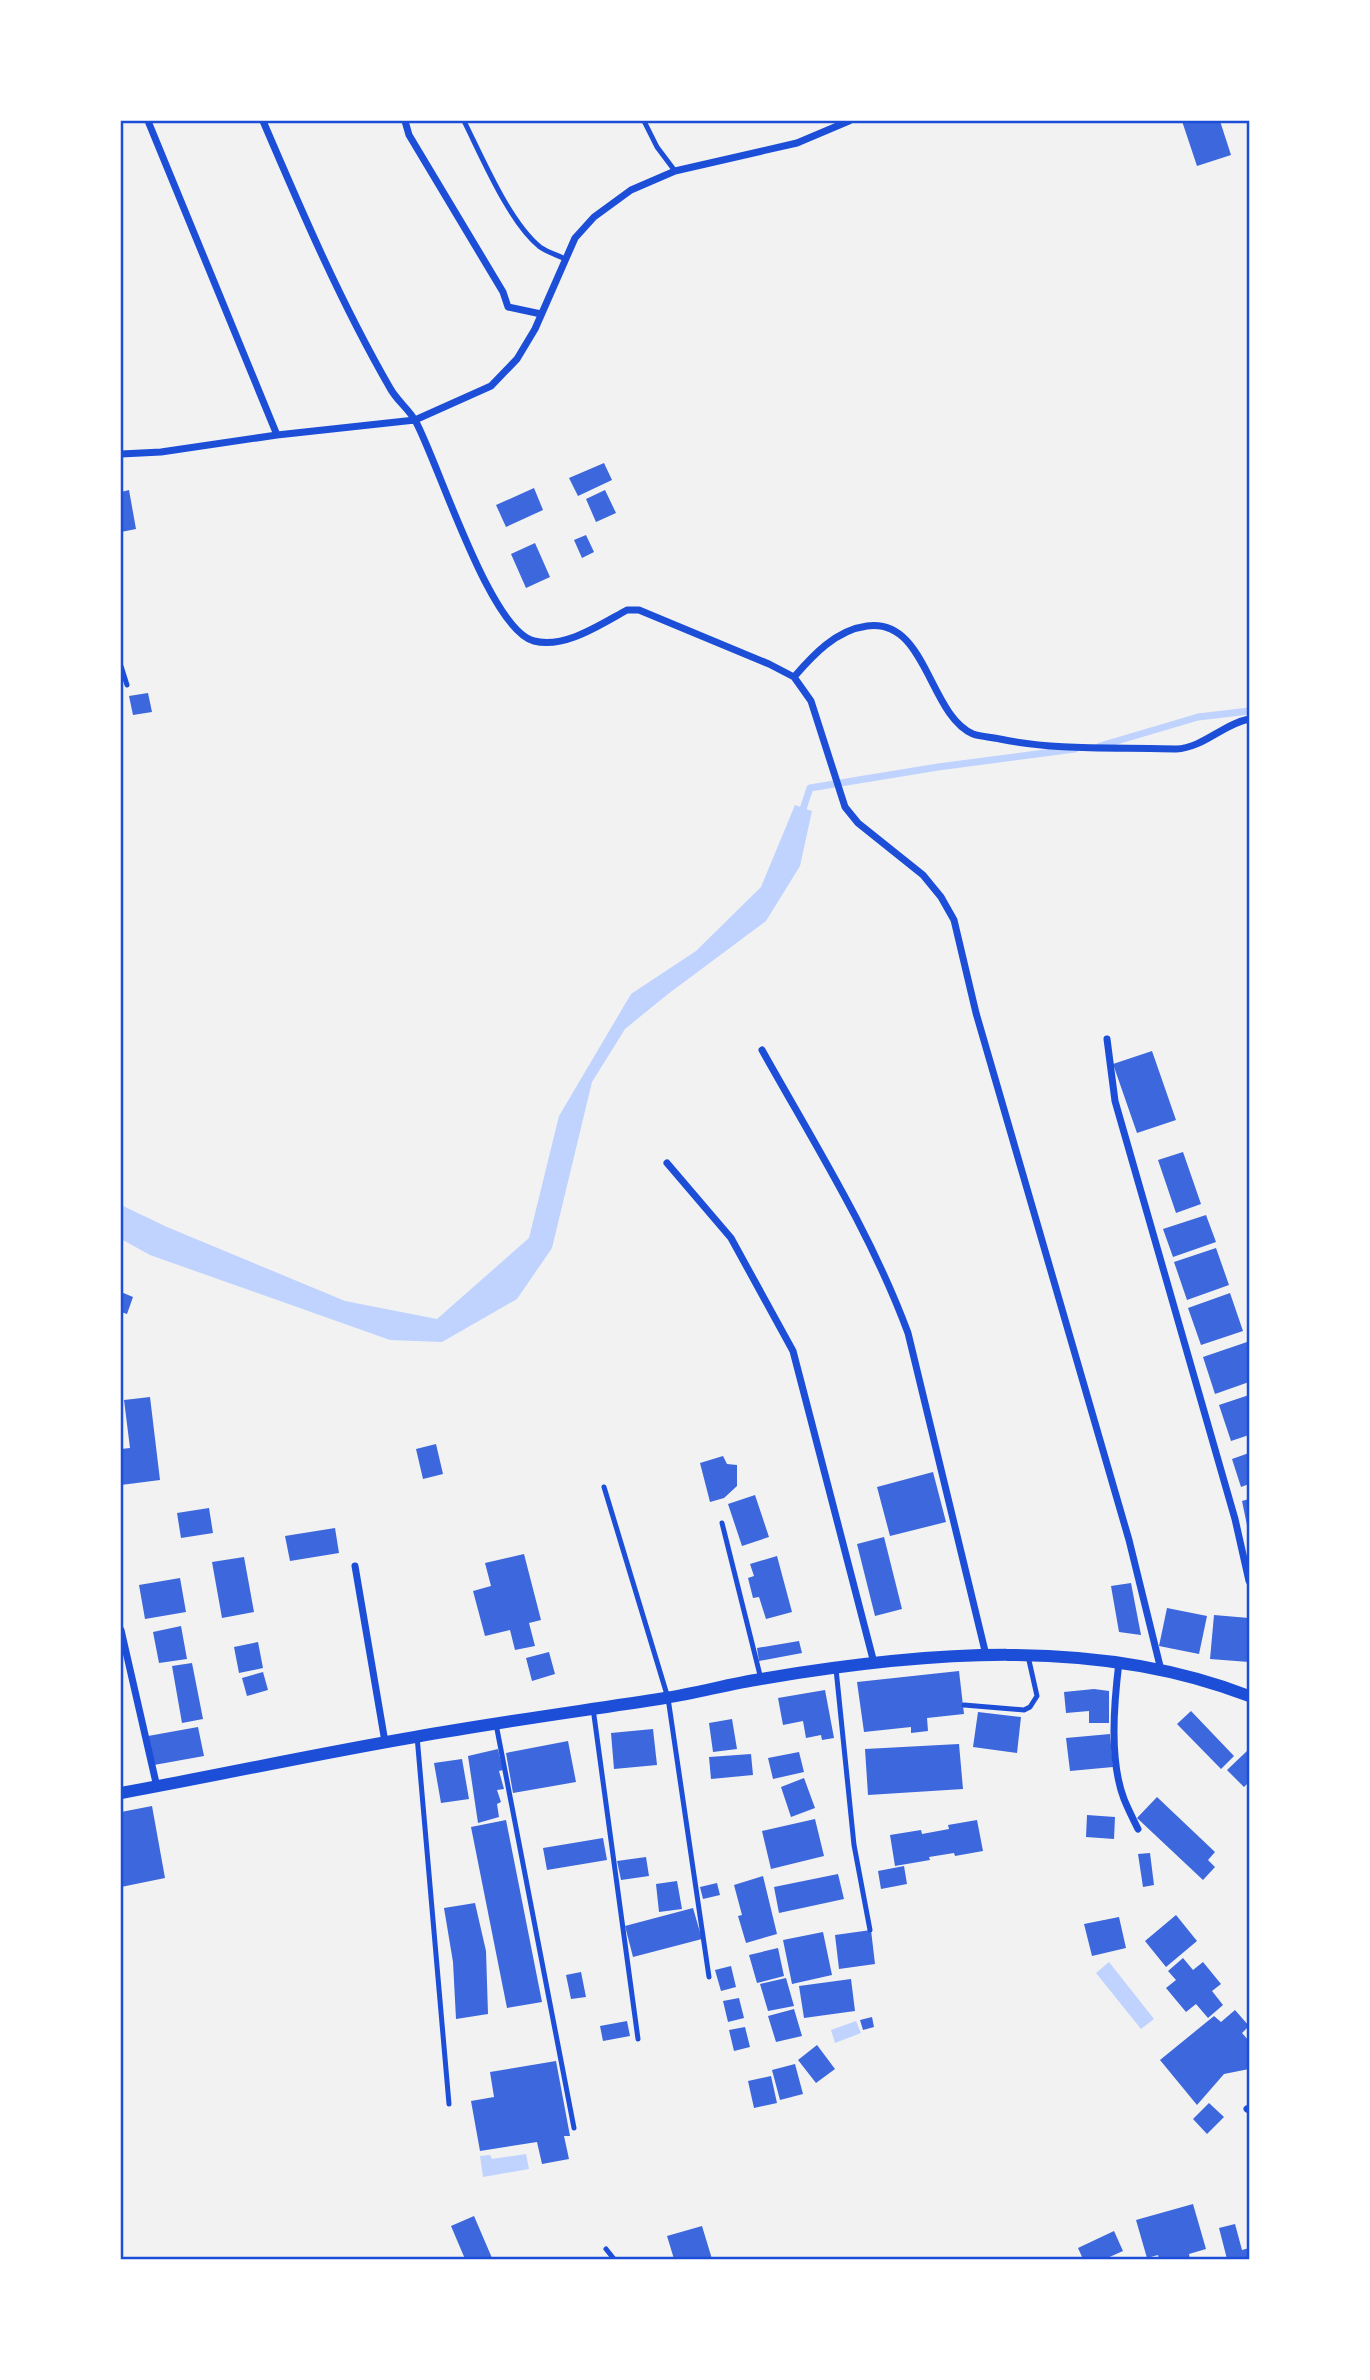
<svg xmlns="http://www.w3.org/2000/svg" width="1370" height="2380" font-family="'Archivo Narrow',sans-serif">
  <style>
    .water { fill: #bfd3fe }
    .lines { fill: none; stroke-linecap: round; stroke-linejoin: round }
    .stream { stroke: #bfd3fe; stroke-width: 7 }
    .building { fill: #3d67dc }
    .service { stroke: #1d4ed8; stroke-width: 5 }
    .minor { stroke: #1d4ed8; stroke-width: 7 }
    .tertiary { stroke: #1d4ed8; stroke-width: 12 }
    .neatline { fill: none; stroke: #1d4ed8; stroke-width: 2.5 }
  </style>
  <rect width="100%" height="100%" fill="#f2f2f2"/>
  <!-- water -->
  <path class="water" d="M 795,805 L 812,811 L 800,866 L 766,921 L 668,994 L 625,1029 L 592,1082 L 552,1248 L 517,1299 L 442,1342 L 390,1340 L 150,1255 L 121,1239 L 121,1205 L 167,1227 L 345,1301 L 437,1319 L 529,1238 L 559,1116 L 631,994 L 696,951 L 761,887 Z
    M 1109,1962 L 1154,2019 L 1141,2029 L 1096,1973 Z
    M 856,2021 L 861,2033 L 835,2043 L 831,2030 Z
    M 526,2154 L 529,2169 L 483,2177 L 480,2156 L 490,2155 L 492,2159 Z"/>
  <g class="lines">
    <!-- stream -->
    <path class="stream" d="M 1100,746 L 1198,717 L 1249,711
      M 801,815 L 810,788 L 938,767 L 1075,749"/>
  </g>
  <!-- building -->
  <path class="building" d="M 1182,121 L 1220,121 L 1231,155 L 1197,166 Z
    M 604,463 L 612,480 L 578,496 L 569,478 Z
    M 534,488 L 543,510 L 506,527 L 496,505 Z
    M 129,490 L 136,529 L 121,532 L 121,492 Z
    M 605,490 L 616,513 L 596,522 L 586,499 Z
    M 586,535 L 594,552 L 582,558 L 574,540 Z
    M 535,543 L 550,577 L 526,588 L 511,554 Z
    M 148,693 L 152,712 L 133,715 L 129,696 Z
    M 1152,1051 L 1176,1120 L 1137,1133 L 1113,1064 Z
    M 1183,1152 L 1201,1204 L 1176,1213 L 1158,1160 Z
    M 1206,1215 L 1216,1242 L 1173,1257 L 1163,1229 Z
    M 1216,1248 L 1229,1285 L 1187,1300 L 1174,1262 Z
    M 121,1292 L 133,1297 L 127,1314 L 121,1312 Z
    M 1230,1293 L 1243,1331 L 1201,1345 L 1188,1308 Z
    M 1247,1342 L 1249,1348 L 1249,1382 L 1215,1394 L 1203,1357 Z
    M 1249,1395 L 1249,1435 L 1231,1441 L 1219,1405 Z
    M 150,1397 L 160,1480 L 121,1485 L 121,1449 L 130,1448 L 124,1400 Z
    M 436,1444 L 443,1474 L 423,1479 L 416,1449 Z
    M 1249,1453 L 1249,1484 L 1241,1487 L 1232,1459 Z
    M 723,1456 L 727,1464 L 737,1465 L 737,1486 L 724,1498 L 710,1502 L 700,1463 Z
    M 933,1472 L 946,1522 L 890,1536 L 877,1487 Z
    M 755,1495 L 769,1537 L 742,1546 L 728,1504 Z
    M 1249,1499 L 1249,1530 L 1248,1530 L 1242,1501 Z
    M 209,1508 L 213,1533 L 181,1538 L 177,1513 Z
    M 335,1528 L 339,1553 L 290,1561 L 285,1536 Z
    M 884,1537 L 902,1609 L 875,1616 L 857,1544 Z
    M 524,1554 L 541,1620 L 529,1623 L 535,1646 L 515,1650 L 510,1630 L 485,1636 L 473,1591 L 491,1586 L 485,1563 Z
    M 777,1556 L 792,1612 L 766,1619 L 759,1597 L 753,1598 L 748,1578 L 754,1576 L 750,1564 Z
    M 244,1557 L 254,1612 L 222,1618 L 212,1562 Z
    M 180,1578 L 186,1612 L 145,1619 L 139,1585 Z
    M 1131,1583 L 1141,1635 L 1119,1632 L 1111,1586 Z
    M 1167,1608 L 1207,1616 L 1199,1654 L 1159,1646 Z
    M 1214,1615 L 1249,1618 L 1249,1662 L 1210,1659 Z
    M 181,1626 L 187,1659 L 159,1663 L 153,1632 Z
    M 799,1641 L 802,1653 L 759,1661 L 757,1648 Z
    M 258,1642 L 263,1668 L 239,1673 L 234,1647 Z
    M 549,1652 L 555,1674 L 532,1681 L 526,1658 Z
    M 192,1663 L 203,1719 L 182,1723 L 172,1666 Z
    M 959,1671 L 964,1714 L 927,1718 L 928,1731 L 911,1733 L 911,1727 L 864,1732 L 857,1682 Z
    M 263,1672 L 268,1690 L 247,1696 L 242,1678 Z
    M 1094,1689 L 1109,1691 L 1109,1723 L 1089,1723 L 1089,1711 L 1066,1713 L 1064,1692 Z
    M 825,1690 L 834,1738 L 822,1740 L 821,1735 L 806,1738 L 803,1721 L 783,1725 L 778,1698 Z
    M 1191,1711 L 1234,1756 L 1221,1769 L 1177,1724 Z
    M 978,1712 L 1021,1717 L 1017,1753 L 973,1747 Z
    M 732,1719 L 737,1749 L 713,1752 L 709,1723 Z
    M 198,1727 L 204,1756 L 154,1765 L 148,1736 Z
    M 653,1729 L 657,1765 L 614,1769 L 611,1733 Z
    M 1110,1734 L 1113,1767 L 1070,1771 L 1066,1738 Z
    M 568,1741 L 576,1782 L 513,1793 L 506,1753 Z
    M 959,1744 L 963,1789 L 868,1795 L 865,1749 Z
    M 498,1749 L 503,1770 L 499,1771 L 504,1789 L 497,1790 L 501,1802 L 497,1804 L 499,1817 L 478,1823 L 468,1756 Z
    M 1247,1751 L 1249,1753 L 1249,1782 L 1244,1787 L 1227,1770 Z
    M 799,1752 L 804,1772 L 773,1779 L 768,1758 Z
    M 751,1754 L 753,1775 L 711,1779 L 709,1757 Z
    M 462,1759 L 469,1799 L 441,1803 L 434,1763 Z
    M 804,1778 L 815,1808 L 791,1817 L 781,1787 Z
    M 1157,1797 L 1215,1852 L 1208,1860 L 1215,1867 L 1203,1880 L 1137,1818 Z
    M 152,1806 L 165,1878 L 121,1887 L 121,1812 Z
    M 1087,1815 L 1115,1817 L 1114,1839 L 1086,1837 Z
    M 815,1819 L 824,1856 L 771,1869 L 762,1831 Z
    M 506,1820 L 542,2002 L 507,2008 L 471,1827 Z
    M 977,1820 L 983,1851 L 955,1856 L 954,1853 L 929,1857 L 930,1860 L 895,1866 L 890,1835 L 921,1830 L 922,1834 L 949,1829 L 948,1825 Z
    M 603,1838 L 607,1860 L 547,1870 L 543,1848 Z
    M 1150,1853 L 1154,1885 L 1143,1887 L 1138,1854 Z
    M 646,1857 L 649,1876 L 621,1880 L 617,1861 Z
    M 904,1866 L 907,1884 L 881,1889 L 878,1871 Z
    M 838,1874 L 844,1899 L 779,1913 L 774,1887 Z
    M 763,1876 L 777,1934 L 746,1943 L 738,1916 L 742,1915 L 734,1885 Z
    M 677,1881 L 682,1909 L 659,1912 L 656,1884 Z
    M 717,1883 L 720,1895 L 703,1899 L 700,1887 Z
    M 475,1903 L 486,1951 L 488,2014 L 456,2019 L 453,1962 L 444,1908 Z
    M 693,1908 L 702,1939 L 633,1957 L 625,1926 Z
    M 1176,1915 L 1197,1941 L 1166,1967 L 1145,1941 Z
    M 1119,1917 L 1126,1948 L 1092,1956 L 1084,1924 Z
    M 871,1930 L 875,1964 L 839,1969 L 835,1935 Z
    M 823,1932 L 832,1975 L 792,1984 L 783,1940 Z
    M 778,1948 L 784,1976 L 757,1983 L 749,1955 Z
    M 1183,1958 L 1193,1970 L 1203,1962 L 1221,1984 L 1212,1991 L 1223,2005 L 1208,2018 L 1196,2004 L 1186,2012 L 1166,1988 L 1176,1980 L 1168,1971 Z
    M 731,1966 L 736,1987 L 721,1991 L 715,1970 Z
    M 581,1972 L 586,1997 L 571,1999 L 566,1975 Z
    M 786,1978 L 794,2006 L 768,2011 L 760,1984 Z
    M 851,1979 L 855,2011 L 804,2018 L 799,1986 Z
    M 739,1998 L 744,2018 L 728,2022 L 723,2001 Z
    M 794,2009 L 802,2036 L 776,2042 L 768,2016 Z
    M 1235,2010 L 1249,2026 L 1242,2033 L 1249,2041 L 1249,2069 L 1224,2074 L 1197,2105 L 1160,2060 L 1214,2016 L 1221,2022 Z
    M 872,2017 L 874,2027 L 863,2030 L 860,2020 Z
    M 627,2021 L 630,2036 L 603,2041 L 600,2026 Z
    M 745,2027 L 750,2047 L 734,2051 L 729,2030 Z
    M 817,2045 L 835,2069 L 816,2083 L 798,2060 Z
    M 556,2061 L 570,2136 L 564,2136 L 569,2159 L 542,2164 L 537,2142 L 480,2151 L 471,2101 L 494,2097 L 490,2072 Z
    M 795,2064 L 803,2094 L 780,2100 L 772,2070 Z
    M 771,2076 L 777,2103 L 754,2108 L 748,2081 Z
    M 1209,2103 L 1224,2117 L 1207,2134 L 1193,2119 Z
    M 1193,2204 L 1206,2249 L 1189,2254 L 1190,2259 L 1159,2259 L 1158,2255 L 1147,2258 L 1136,2220 Z
    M 474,2216 L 492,2258 L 488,2259 L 465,2259 L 451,2226 Z
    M 1235,2224 L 1242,2250 L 1249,2248 L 1249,2259 L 1227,2259 L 1219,2228 Z
    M 702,2226 L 712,2259 L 674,2259 L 667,2236 Z
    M 1114,2231 L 1123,2251 L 1105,2259 L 1083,2259 L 1078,2248 Z"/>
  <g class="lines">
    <!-- service -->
    <path class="service" d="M 464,121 C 482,157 509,222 540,247 C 547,252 557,255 565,259
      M 644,121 L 657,147 L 675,171
      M 121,666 L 127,685
      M 604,1487 L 668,1698 L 709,1977
      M 722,1523 L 761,1679
      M 836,1669 L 854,1845 L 870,1930
      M 964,1705 L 1024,1710 L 1030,1707 L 1037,1696 L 1028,1656
      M 593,1708 L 638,2039
      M 496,1724 L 574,2128
      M 417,1736 L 449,2104
      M 606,2249 L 614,2259"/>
    <!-- minor -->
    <path class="minor" d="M 148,121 L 277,435
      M 263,121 C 302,212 341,303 390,388 C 397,401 409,409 416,422 C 439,465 490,630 534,641 C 565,649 601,624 627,610 L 639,610 L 769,664 L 794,677 L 811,701 L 845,807 L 858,823 L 923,875 L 941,897 L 954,920 L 976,1013 L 1129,1540 L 1161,1670
      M 405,121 L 409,135 L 503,292 L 508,307 L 541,314
      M 121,454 L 161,452 L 277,435 L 415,420 L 491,386 L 517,359 L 535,329 L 575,238 L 594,217 L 631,190 L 675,171 L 797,143 L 849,121
      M 794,677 C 813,655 836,630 867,626 C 927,618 928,714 973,734 C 981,737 992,737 1000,739 C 1056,751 1118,747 1176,749 C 1203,748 1223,724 1249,719
      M 1107,1039 L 1115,1101 L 1235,1519 L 1249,1581
      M 762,1050 C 814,1143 871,1233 908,1333 L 986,1655
      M 667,1163 L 731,1238 L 793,1351 L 874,1663
      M 355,1566 L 385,1742
      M 121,1630 L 157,1787
      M 1119,1662 C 1114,1703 1109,1760 1124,1799 C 1128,1809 1133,1819 1138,1829
      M 1247,2109 L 1249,2108"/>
    <!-- tertiary -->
    <path class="tertiary" d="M 121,1793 C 219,1775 316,1754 415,1737 C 498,1722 582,1711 665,1698 C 697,1693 729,1684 761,1679 C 921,1652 1095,1636 1249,1696"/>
  </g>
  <!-- border -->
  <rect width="1370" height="2380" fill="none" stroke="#ffffff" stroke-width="245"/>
  <rect x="122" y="122" width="1126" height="2136" class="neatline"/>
</svg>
